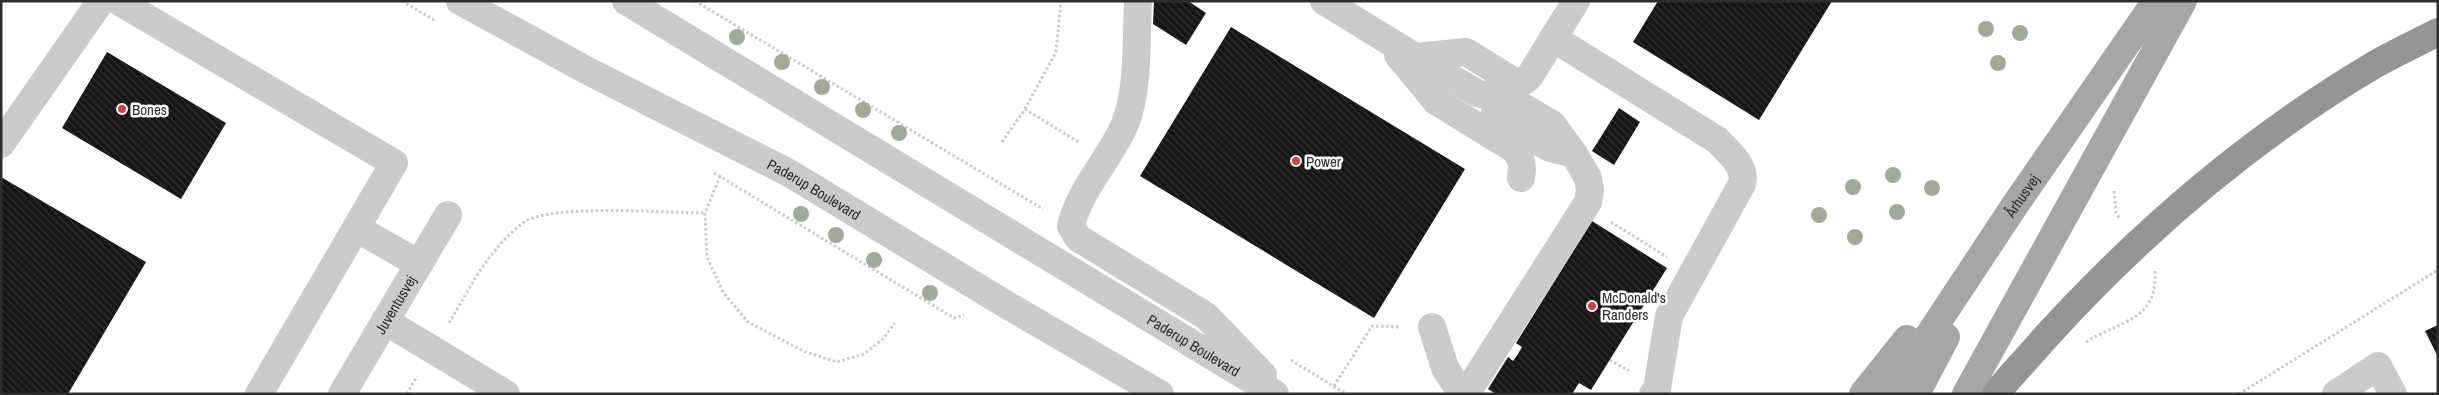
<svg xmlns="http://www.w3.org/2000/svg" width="2439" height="395" font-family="'Archivo Narrow',sans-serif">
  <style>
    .building { fill: url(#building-back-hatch) }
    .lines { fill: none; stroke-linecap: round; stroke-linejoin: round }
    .path { stroke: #cbcbcb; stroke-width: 3; stroke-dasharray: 2.5 2.5; stroke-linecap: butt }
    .minor { stroke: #cbcbcb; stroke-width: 28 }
    .major { stroke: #a6a6a6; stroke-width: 28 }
    .highway { stroke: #959595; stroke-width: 28 }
    .tree { fill: #9fab95 }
    .poi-dot { fill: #d83c45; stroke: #fff; stroke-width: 2 }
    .labels { text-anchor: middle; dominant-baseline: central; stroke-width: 5; stroke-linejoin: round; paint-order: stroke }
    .poi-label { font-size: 15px; fill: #2e2e2e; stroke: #fff; text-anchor: start }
    .street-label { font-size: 15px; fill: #2e2e2e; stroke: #fff }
  </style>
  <defs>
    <pattern id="building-back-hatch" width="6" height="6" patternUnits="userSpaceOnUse" patternTransform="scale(1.25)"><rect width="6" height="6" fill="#151515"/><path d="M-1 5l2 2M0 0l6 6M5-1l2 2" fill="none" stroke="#2f2f2f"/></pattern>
  </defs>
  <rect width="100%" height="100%" fill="#fff"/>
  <!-- building -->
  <path class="building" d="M 1154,1 L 1188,1 L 1206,13 L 1186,45 L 1153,24 Z
    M 1658,1 L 1832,1 L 1759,120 L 1633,42 Z
    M 1231,27 L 1465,169 L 1374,318 L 1140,176 Z
    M 107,52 L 226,123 L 181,199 L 62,128 Z
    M 1619,108 L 1640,122 L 1614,165 L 1592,151 Z
    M 1,177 L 146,262 L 68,394 L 1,394 Z
    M 1592,221 L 1667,268 L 1591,390 L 1579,383 L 1572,394 L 1496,394 L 1488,389 L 1508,357 L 1513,361 L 1518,354 L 1522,347 L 1516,343 Z
    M 2438,325 L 2438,357 L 2425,331 Z"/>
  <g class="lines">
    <!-- path -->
    <path class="path" d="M 402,1 L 434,20
      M 695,1 L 1043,209
      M 1025,109 L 1080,143
      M 1002,142 L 1025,109 L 1056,52 L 1061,1
      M 714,173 L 954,318 L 964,315
      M 720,176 L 705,213 L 707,257 L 723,292 L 748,322 L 803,351 L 837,362 L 864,354 L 882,340 L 895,323
      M 2114,191 L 2116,213 L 2120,219
      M 1611,222 L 1667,257
      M 449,323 C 471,286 488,250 523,223 C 549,203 668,213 705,213
      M 2086,342 C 2119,321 2158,321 2155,271
      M 1291,360 L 1346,394
      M 1610,360 L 1629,371
      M 1334,386 L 1372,326 L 1401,327
      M 407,394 L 417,376
      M 2239,394 L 2438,270"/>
    <!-- minor -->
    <g class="minor">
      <path d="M 118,1 L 394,163 L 259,394"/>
      <path id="s1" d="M 460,1 L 586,70 L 789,173 L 1007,305 L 1160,394"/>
      <path id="s2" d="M 626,1 L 1275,394"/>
      <path d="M 1138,1 C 1136,39 1139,89 1125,124 C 1110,159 1080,188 1071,226 L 1078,238 L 1206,316 L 1263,375"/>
      <path d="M 1324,1 L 1415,57 L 1466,52 L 1513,81 L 1524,81 L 1530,76 L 1576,1"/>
      <path d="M 1553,38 L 1717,140 C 1728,152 1747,166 1742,184 L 1669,316 L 1657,389 L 1653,394"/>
      <path d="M 1398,55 L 1436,101 L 1514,149 C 1522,159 1523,165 1521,178"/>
      <path d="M 1415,57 L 1479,94 L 1509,99 L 1552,124 L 1574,154 L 1588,178 L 1590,190 L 1588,202 L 1466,394"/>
      <path d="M 1495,113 L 1498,118 L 1550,148 L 1574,154"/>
      <path d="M 1,144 L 101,1"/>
      <path d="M 356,228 L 419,264"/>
      <path d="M 385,321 L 506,394"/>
      <path d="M 1432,327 L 1445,368 L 1462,394"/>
      <path id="s3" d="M 342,394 L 448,215"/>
      <path d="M 2336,394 L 2378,366 L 2393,394"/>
    </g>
    <!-- major -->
    <g class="major">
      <path d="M 1863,394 L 1907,339"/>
      <path id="s4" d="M 1890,394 L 2015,205 L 2156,1"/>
      <path d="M 1916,394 L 1946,337"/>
      <path d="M 1966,394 L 2183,1"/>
    </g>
    <!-- highway -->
    <path class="highway" d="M 1996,394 C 2010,375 2028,358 2043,340 C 2139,234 2251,138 2374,65 C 2395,53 2417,43 2438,32"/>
  </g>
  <!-- trees -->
  <g class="tree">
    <circle cx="1986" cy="29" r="8"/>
    <circle cx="2020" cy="33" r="8"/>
    <circle cx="737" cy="37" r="8"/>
    <circle cx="782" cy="62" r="8"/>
    <circle cx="1998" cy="63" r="8"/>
    <circle cx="822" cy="87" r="8"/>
    <circle cx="863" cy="110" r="8"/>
    <circle cx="899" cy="133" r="8"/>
    <circle cx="1893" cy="175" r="8"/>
    <circle cx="1853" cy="187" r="8"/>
    <circle cx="1932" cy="188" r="8"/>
    <circle cx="1897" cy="212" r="8"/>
    <circle cx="801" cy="214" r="8"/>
    <circle cx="1819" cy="215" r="8"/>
    <circle cx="836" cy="235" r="8"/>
    <circle cx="1855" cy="237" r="8"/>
    <circle cx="874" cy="260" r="8"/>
    <circle cx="930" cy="293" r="8"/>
  </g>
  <!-- markers -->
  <g class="poi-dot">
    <circle cx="122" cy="109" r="5"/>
    <circle cx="1296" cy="161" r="5"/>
    <circle cx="1592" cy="306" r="5"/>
  </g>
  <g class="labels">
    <!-- poi labels -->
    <g class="poi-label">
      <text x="132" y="109">Bones</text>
      <text x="1306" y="161">Power</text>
      <text x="1602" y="297">McDonald's<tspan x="1602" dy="17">Randers</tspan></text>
    </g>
    <!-- street labels -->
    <g class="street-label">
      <text stroke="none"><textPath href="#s1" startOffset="401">Paderup Boulevard</textPath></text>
      <text stroke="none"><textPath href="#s4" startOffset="238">Århusvej</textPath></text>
      <text stroke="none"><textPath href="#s3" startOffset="104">Juventusvej</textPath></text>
      <text stroke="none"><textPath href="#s2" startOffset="664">Paderup Boulevard</textPath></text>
    </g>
  </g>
  <!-- border -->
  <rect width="2439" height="395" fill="none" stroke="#2e2e2e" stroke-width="5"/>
</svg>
